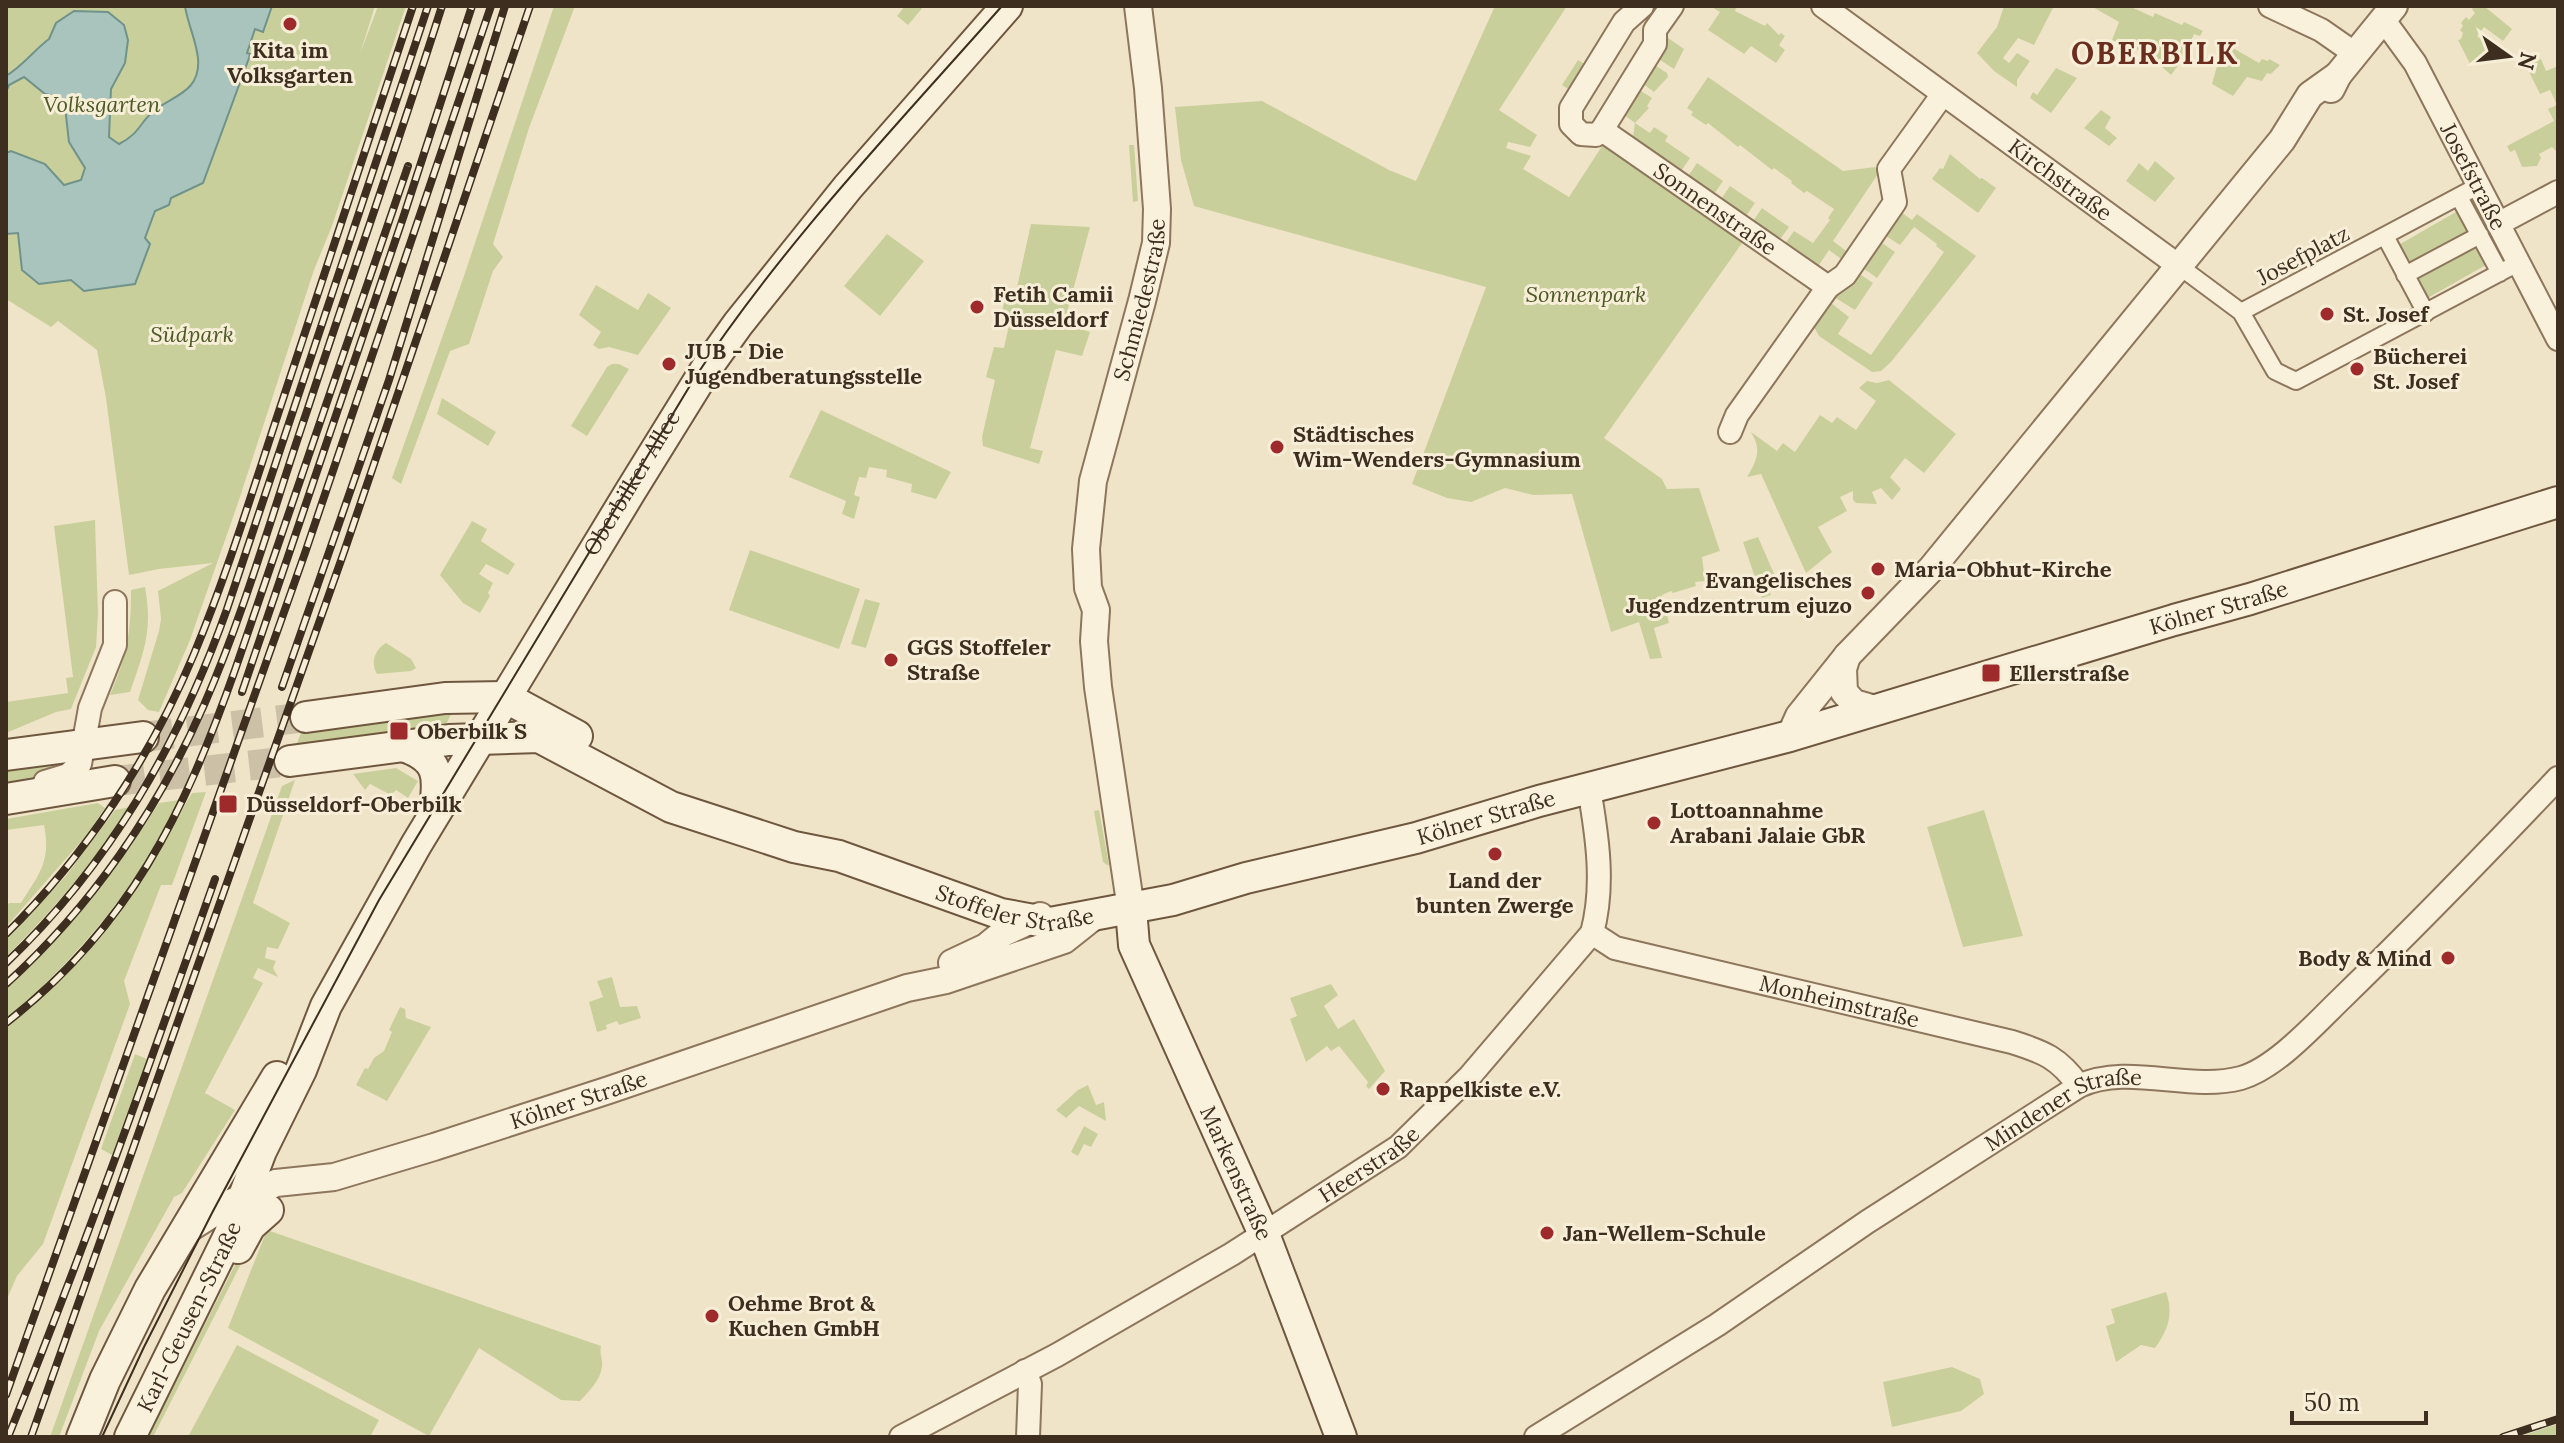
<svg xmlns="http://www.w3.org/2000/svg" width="2564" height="1443" font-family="Lora,serif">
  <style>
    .green { fill: #c9cf9b }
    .water { fill: #a9c4bc; stroke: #6f938a; stroke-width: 2 }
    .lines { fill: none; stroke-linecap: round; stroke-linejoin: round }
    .secondary-tunnel { stroke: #ccc0a6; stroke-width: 30; stroke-dasharray: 30 15; stroke-linecap: butt }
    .pedestrian-casing { stroke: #8d765c; stroke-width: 20 }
    .minor-casing { stroke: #8d765c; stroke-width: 26 }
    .tertiary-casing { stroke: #8d765c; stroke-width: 30 }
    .secondary-casing { stroke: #6f573f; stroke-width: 34 }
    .pedestrian { stroke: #faf1dc; stroke-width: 16 }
    .minor { stroke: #faf1dc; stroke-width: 22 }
    .tertiary { stroke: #faf1dc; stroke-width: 26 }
    .secondary { stroke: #faf1dc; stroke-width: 30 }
    .tram { stroke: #3d2e20; stroke-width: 2 }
    .rail-casing { stroke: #3d2e20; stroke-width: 8 }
    .rail { stroke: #f7eed8; stroke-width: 5; stroke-dasharray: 15; stroke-linecap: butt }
    .poi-dot { fill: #9e2a2b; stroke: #f7eed8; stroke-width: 3 }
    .labels { text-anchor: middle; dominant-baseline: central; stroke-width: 6; stroke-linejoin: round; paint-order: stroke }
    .poi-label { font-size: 22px; font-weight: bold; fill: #3d2e20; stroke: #f7eed8; text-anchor: start }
    .park-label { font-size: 22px; font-style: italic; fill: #4d5a26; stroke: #f7eed8 }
    .street-label { font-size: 22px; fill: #3d2e20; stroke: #f7eed8 }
    .district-label { font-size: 30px; font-weight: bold; letter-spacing: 2px; fill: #6b2e1e; stroke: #f7eed8 }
  </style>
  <rect width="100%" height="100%" fill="#f0e4c8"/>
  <!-- green -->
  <path class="green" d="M 6,6 L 375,6 L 360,54 L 378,6 L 406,6 L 332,226 L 314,270 L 237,506 L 190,640 L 159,712 L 148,710 L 138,700 L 159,631 L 161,619 L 158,591 L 213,563 L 159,569 L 129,575 L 106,398 L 97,350 L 58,321 L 51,327 L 6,299 Z
    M 554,6 L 575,6 L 529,128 L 493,244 L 503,257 L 493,271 L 469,344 L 450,351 L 401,484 L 392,478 L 464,276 Z
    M 905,6 L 924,6 L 908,25 L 897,16 Z
    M 1495,6 L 1567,6 L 1499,110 L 1537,135 L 1530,147 L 1508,142 L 1506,148 L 1531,156 L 1523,169 L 1569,197 L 1606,140 L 1745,239 L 1604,438 L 1662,479 L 1667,489 L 1699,488 L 1720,551 L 1702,557 L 1705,581 L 1695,582 L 1696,586 L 1673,593 L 1671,591 L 1662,595 L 1669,623 L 1654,628 L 1662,658 L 1650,659 L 1639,622 L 1611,632 L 1572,494 L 1533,495 L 1505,488 L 1471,502 L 1447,498 L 1412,484 L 1486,287 L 1194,206 L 1181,160 L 1175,107 L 1262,101 L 1389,170 L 1416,181 Z
    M 1710,6 L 1737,6 L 1735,11 L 1765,26 L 1767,23 L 1779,35 L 1781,33 L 1785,36 L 1779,45 L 1785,50 L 1776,63 L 1751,46 L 1744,54 L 1708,30 L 1720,12 Z
    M 2004,6 L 2054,6 L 2034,45 L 2018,38 L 2003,58 L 2009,63 L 2017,53 L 2030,61 L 2017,80 L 2017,87 L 1994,71 L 1977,53 L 1997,27 Z
    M 2091,6 L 2129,6 L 2153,17 L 2155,13 L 2182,25 L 2184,22 L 2203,31 L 2200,36 L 2194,34 L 2183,59 L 2171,75 L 2148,54 L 2112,40 L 2119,22 Z
    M 2475,6 L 2484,6 L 2512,29 L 2503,41 L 2484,27 L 2477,36 L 2495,51 L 2470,64 L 2458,40 L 2461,39 L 2463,33 L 2460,30 L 2463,26 L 2461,23 L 2466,17 L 2469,20 L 2475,13 L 2472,9 Z
    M 1668,38 L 1684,49 L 1674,69 L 1657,58 Z
    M 2224,41 L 2234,43 L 2233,48 L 2259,63 L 2262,59 L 2268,61 L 2269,59 L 2280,65 L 2271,74 L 2267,73 L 2262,81 L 2247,77 L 2233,96 L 2212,84 Z
    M 2541,59 L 2546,71 L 2558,66 L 2558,153 L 2552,147 L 2539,154 L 2541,158 L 2537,166 L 2522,167 L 2515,150 L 2510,152 L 2507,146 L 2554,121 L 2548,109 L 2557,105 L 2550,90 L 2540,94 L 2526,66 Z
    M 1578,60 L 1588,66 L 1571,91 L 1562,85 Z
    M 1653,64 L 1667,73 L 1668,77 L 1654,92 L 1642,83 Z
    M 2056,68 L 2077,78 L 2051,113 L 2030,98 L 2033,92 L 2037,95 Z
    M 1708,77 L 1843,171 L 1875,167 L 1880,171 L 1833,241 L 1849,253 L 1844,261 L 1829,250 L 1817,268 L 1784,245 L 1794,231 L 1813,243 L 1830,220 L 1828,218 L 1834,209 L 1807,191 L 1804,193 L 1791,183 L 1792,181 L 1774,168 L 1772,170 L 1740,145 L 1738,147 L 1708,123 L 1706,125 L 1691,115 L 1693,112 L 1687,108 Z
    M 1638,89 L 1652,98 L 1647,106 L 1649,108 L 1635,123 L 1650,133 L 1654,127 L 1668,136 L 1665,141 L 1690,158 L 1677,177 L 1632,144 L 1635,123 L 1623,114 Z
    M 2101,110 L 2111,117 L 2105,128 L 2117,138 L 2109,146 L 2084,128 Z
    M 1129,145 L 1134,145 L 1138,201 L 1133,202 Z
    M 1950,154 L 1980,179 L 1982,178 L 1996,188 L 1978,213 L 1932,179 L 1940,168 L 1943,169 Z
    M 2155,161 L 2175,178 L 2155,202 L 2126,181 L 2139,163 L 2148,171 Z
    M 1697,163 L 1723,181 L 1710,200 L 1684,182 Z
    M 1730,186 L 1755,203 L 1742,222 L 1717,205 Z
    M 1762,208 L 1789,227 L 1775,246 L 1749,227 Z
    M 1898,210 L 1912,220 L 1917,214 L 1976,256 L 1891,362 L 1881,371 L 1872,372 L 1819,336 L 1814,327 L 1827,304 L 1831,303 L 1849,317 L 1838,334 L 1871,355 L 1944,252 L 1936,246 L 1937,244 L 1914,227 L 1900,245 L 1883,234 Z
    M 2456,212 L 2462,215 L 2468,226 L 2467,232 L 2406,267 L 2395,247 Z
    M 1031,224 L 1090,227 L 1064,324 L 1090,332 L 1082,356 L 1056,350 L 1030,448 L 1043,451 L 1039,464 L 983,446 L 982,437 L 995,380 L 986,377 L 994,347 L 1004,348 L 1009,325 L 999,324 L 1007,290 L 1016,292 Z
    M 887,234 L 924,261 L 880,316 L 844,286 Z
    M 1878,240 L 1895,252 L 1877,278 L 1860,266 Z
    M 2474,245 L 2481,247 L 2487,259 L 2486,265 L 2424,300 L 2413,280 Z
    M 1855,271 L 1873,283 L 1855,310 L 1834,297 L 1834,291 Z
    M 596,285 L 638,310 L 648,293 L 671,308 L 638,355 L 609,347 L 599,349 L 593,345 L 601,332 L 579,315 Z
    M 612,364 L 619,364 L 629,369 L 587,436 L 571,426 L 607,367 Z
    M 1889,380 L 1956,434 L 1924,473 L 1905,458 L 1890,477 L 1901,489 L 1892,500 L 1881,488 L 1872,492 L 1877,504 L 1856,503 L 1853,500 L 1853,491 L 1840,497 L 1847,511 L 1818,527 L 1832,552 L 1806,573 L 1761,474 L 1747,477 C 1757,460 1762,450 1751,432 L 1777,451 L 1783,443 L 1795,452 L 1820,415 L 1832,423 L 1837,417 L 1856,430 L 1876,401 L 1859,388 L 1867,381 L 1877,383 Z
    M 442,398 L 496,432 L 488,446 L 437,414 Z
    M 821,410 L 951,472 L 936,499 L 911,492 L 912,484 L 886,477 L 887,470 L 869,467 L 866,478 L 859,477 L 854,495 L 860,497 L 854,519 L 842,514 L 846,501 L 789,477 Z
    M 95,520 L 98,614 L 96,647 L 71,709 L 56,712 L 6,733 L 6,702 L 68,693 L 66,678 L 73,677 L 54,526 Z
    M 472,521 L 487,529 L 481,541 L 515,564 L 508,575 L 486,564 L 479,574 L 493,583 L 488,593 L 490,596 L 480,613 L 463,603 L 440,575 Z
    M 1758,537 L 1775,576 L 1766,582 L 1771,595 L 1762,598 L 1743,542 Z
    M 750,550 L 860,589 L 839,649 L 729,610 Z
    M 145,587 C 153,630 144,652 130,692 L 110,695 C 127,655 131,634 131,590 Z
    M 865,599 L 880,603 L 866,648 L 851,644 Z
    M 386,643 L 411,659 L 416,668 L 411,671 L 377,674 C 370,663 375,649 386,643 Z
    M 455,706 L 442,733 L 293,754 L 303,727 Z
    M 65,758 L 63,766 L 53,774 L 6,783 L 6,762 Z
    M 396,768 L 418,781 L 408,798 L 396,790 L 391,795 L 370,784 L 365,790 L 353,774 Z
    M 295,780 L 253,903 L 290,923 L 278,949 L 267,947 L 265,958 L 276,961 L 273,968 L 278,977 L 258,968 L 253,978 L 263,983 L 205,1093 L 235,1110 L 182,1193 L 174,1197 L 99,1331 L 59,1437 L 50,1437 L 282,786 Z
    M 206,792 L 172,885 L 161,885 L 124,981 L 130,1004 L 43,1244 L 17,1276 L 6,1301 L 6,1029 C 55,985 102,939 139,884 C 158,854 174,823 192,793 Z
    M 179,800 C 148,867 104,925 52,977 C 38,992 23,1008 6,1019 L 6,988 C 67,936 116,870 159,803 Z
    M 98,803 L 105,808 L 85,837 L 6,927 L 6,907 L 9,903 L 21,903 C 40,873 51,861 44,825 L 6,830 L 6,819 Z
    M 130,807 C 92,864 54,909 6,957 L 6,938 L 66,876 L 115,810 Z
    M 1099,810 L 1109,865 L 1107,865 L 1103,862 L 1094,811 Z
    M 1984,810 L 2023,936 L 1963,947 L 1927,827 Z
    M 612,977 L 620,1007 L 637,1006 L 641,1018 L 619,1025 L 617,1021 L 606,1025 L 607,1029 L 597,1032 L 589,1002 L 603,997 L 597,981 Z
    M 1331,984 L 1338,995 L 1324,1006 L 1338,1029 L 1354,1019 L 1385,1071 L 1369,1089 L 1366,1086 L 1368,1082 L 1339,1046 L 1331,1051 L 1327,1046 L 1306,1062 L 1290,1019 L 1297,1016 L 1290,998 Z
    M 400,1007 L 405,1009 L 406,1018 L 431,1027 L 387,1101 L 356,1085 L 365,1068 L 368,1069 L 374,1058 L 384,1051 L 392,1032 L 389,1030 Z
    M 135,1054 L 147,1059 L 112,1155 L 101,1149 Z
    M 1088,1085 L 1096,1105 L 1104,1102 L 1106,1121 L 1079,1106 L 1066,1118 L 1056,1110 L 1078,1090 Z
    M 1084,1126 L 1098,1134 L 1091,1147 L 1084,1144 L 1078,1156 L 1071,1152 Z
    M 267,1230 L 601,1346 C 599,1354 603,1359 602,1366 C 601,1380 589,1391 580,1401 L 561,1400 L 479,1348 L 429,1436 L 228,1328 Z
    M 243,1249 L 247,1252 L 153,1437 L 148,1437 Z
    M 2166,1292 C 2174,1314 2168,1330 2155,1348 L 2141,1345 L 2116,1362 L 2106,1326 L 2115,1323 L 2111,1309 Z
    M 237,1345 L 379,1420 L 370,1437 L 188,1437 Z
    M 1952,1367 L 1980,1379 L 1984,1394 L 1961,1411 L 1892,1427 L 1883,1382 Z
    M 2558,1424 L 2558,1437 L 2518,1437 Z"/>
  <!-- water -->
  <path class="water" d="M 185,6 L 272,6 L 263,32 L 255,29 L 247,53 L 250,54 L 249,58 L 203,183 L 171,198 L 169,205 L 155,211 L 145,238 L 150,244 L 135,284 L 84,291 L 71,280 L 39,284 L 22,270 L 18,233 L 6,234 L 6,153 L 11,151 L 45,164 L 64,185 L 81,180 L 85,168 L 69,142 L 65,107 L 59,97 L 45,94 L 24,77 L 9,85 L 6,92 L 6,76 C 24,65 34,50 49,39 L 56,23 L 74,11 L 108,12 L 124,25 L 128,40 L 125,63 L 111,89 L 109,137 L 119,144 C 141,133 140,121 155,110 C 166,101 182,96 191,85 C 209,63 188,30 185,6 Z"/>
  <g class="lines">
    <!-- secondary-tunnel -->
    <path class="secondary-tunnel" d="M 143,737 L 306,717
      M 115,781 L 290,761"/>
    <defs>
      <path id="pedestrian" d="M 2459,197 L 2500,273
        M 2385,236 L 2426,313
        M 2179,266 L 2241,312 L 2275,371 L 2296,381 L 2518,263
        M 2405,275 L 2480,235
        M 2241,312 L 2478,186"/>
      <g id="minor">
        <path d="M 1642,6 L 1624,22 L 1571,108 L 1571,124 L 1581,134 L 1596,135 L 1602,130 L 1655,44 L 1655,30 L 1672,6"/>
        <path id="s1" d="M 1823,6 L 2179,266"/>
        <path d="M 2270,6 L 2321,30 L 2354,53"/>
        <path id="s2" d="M 2383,19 L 2415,63 L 2558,339"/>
        <path id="s3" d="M 1602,130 L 1828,287"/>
        <path d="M 2498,224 L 2558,192"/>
        <path d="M 1730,432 L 1737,415 L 1828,287 L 1845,275 L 1895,202 L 1889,169 L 1943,94"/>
        <path d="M 45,782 L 68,775 L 80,764 L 90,708 L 115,645 L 115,602"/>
        <path id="s4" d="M 1592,933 L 1615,948 L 2012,1042 C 2044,1052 2059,1058 2079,1086"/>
        <path d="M 1025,1371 L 1030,1384 L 1028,1437"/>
        <path id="s5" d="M 901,1437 L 1057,1355 L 1232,1254 L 1398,1147 L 1470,1076 L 1592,933 C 1605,886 1597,835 1589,788"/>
        <path id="s6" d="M 1536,1437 L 1717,1325 L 1867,1222 L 2079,1086 C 2129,1063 2188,1092 2241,1078 C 2276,1068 2315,1024 2341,999 C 2415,927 2487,853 2558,778"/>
      </g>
      <g id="tertiary">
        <path d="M 2331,89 L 2338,75 L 2394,6"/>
        <path d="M 1847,656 L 1843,669 L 1844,692 L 1854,703 L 1878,710"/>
        <path d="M 1790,736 L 1799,716 L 1847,656 L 1931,569 L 2282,140 L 2310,95 L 2338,75"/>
        <path id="s7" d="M 1131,909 L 1098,687 L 1094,641 L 1096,610 L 1088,588 L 1086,549 L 1093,481 L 1142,301 L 1156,243 L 1157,209 L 1148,88 L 1138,6"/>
        <path d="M 952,963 L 986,947 L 1003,933 L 1040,916"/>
        <path id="s8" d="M 185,1231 L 226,1205 L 276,1183 L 334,1177 L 434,1147 L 609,1090 L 907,988 L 946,980 L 1064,940 L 1093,917"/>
      </g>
      <g id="secondary">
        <path d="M 306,717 L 445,698 L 505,697 L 577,736"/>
        <path d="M 403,746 C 440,758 440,777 434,813"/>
        <path d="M 6,755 L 143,737"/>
        <path id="s9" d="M 290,761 L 449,740 L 539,737 L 671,807 L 794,847 L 839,856 L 1001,914 L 1050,923 L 1173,900 L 1246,878 L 1416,838 L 1539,801 L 1790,736 L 2174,620 L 2250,599 L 2558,502"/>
        <path d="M 6,799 L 115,781"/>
        <path id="s10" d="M 1131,909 L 1134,945 L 1264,1234 L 1341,1437"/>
        <path d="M 238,1248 L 250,1226 L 268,1210"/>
        <path d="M 82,1437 L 105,1380 L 150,1289 L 277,1077"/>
        <path id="s11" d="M 130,1437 L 229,1236 L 261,1151 L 301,1070 L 326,1006 L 416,845 L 630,492 L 708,366 L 738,324 L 848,187 L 1007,6"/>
      </g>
    </defs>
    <!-- pedestrian casing -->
    <use href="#pedestrian" class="pedestrian-casing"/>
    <!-- minor casing -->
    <use href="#minor" class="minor-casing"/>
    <!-- tertiary casing -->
    <use href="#tertiary" class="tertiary-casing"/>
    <!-- secondary casing -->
    <use href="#secondary" class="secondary-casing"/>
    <!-- pedestrian -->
    <use href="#pedestrian" class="pedestrian"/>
    <!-- minor -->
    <use href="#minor" class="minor"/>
    <!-- tertiary -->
    <use href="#tertiary" class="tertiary"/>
    <!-- secondary -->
    <use href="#secondary" class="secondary"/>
    <!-- tram -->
    <path class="tram" id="s12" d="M 102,1437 L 144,1347 L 212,1213 L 379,900 L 694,379 C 782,245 896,126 1002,6"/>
    <defs>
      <path id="rail" d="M 282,687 L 389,380 L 505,6
        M 242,692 L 404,215 L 472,6
        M 6,934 C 86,855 151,757 194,654 C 228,572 254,486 282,402 C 326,270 369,138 413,6
        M 6,963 C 110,864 179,744 227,609 L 428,6
        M 6,984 C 91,907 158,810 204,705 C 246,609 274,507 308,408 C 352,274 399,141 442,6
        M 6,1023 C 130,926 184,814 235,670 L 408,166
        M 6,1395 L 305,553 L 491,6
        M 8,1437 C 83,1253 149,1066 215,879
        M 31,1437 L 344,552 L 530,6
        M 2503,1437 L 2558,1419"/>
    </defs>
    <!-- rail casing -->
    <use href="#rail" class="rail-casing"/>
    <!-- rail -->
    <use href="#rail" class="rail"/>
  </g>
  <!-- markers -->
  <g class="poi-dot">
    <circle cx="290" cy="24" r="8"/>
    <circle cx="977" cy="307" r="8"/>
    <circle cx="2327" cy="314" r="8"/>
    <circle cx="669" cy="364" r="8"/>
    <circle cx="2357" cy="369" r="8"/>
    <circle cx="1277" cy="447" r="8"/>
    <circle cx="1878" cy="569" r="8"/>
    <circle cx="1868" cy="593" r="8"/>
    <circle cx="891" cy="660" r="8"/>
    <rect x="1981" y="663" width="20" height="20" rx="4"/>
    <rect x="389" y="721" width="20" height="20" rx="4"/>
    <rect x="218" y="794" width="20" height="20" rx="4"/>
    <circle cx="1654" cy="823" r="8"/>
    <circle cx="1495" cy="854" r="8"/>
    <circle cx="2448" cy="958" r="8"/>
    <circle cx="1383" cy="1089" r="8"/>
    <circle cx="1547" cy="1233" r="8"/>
    <circle cx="712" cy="1316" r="8"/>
  </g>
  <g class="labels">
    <!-- poi labels -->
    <g class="poi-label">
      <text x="290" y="50" text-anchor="middle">Kita im<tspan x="290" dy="25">Volksgarten</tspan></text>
      <text x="993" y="294">Fetih Camii<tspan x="993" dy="25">Düsseldorf</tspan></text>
      <text x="2343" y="314">St. Josef</text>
      <text x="685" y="351">JUB - Die<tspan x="685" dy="25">Jugendberatungsstelle</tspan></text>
      <text x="2373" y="356">Bücherei<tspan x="2373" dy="25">St. Josef</tspan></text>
      <text x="1293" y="434">Städtisches<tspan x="1293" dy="25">Wim-Wenders-Gymnasium</tspan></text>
      <text x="1894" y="569">Maria-Obhut-Kirche</text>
      <text x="1852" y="580" text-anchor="end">Evangelisches<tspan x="1852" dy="25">Jugendzentrum ejuzo</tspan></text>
      <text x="907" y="647">GGS Stoffeler<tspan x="907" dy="25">Straße</tspan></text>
      <text x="2009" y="673">Ellerstraße</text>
      <text x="417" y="731">Oberbilk S</text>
      <text x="246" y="804">Düsseldorf-Oberbilk</text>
      <text x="1670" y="810">Lottoannahme<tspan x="1670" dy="25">Arabani Jalaie GbR</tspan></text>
      <text x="1495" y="880" text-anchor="middle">Land der<tspan x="1495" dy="25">bunten Zwerge</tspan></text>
      <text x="2432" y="958" text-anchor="end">Body &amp; Mind</text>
      <text x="1399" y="1089">Rappelkiste e.V.</text>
      <text x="1563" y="1233">Jan-Wellem-Schule</text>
      <text x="728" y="1303">Oehme Brot &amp;<tspan x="728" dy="25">Kuchen GmbH</tspan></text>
    </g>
    <!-- park labels -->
    <g class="park-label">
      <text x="102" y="104">Volksgarten</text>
      <text x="1586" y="294">Sonnenpark</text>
      <text x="192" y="334">Südpark</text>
    </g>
    <!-- street labels -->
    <g class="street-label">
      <text stroke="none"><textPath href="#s2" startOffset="182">Josefstraße</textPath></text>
      <text stroke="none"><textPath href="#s1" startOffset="294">Kirchstraße</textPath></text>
      <text stroke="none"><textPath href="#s3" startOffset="138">Sonnenstraße</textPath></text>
      <text transform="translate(2303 255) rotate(-28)">Josefplatz</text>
      <text stroke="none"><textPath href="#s7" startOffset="620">Schmiedestraße</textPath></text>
      <text stroke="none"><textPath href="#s12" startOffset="1092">Oberbilker Allee</textPath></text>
      <text stroke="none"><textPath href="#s9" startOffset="2008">Kölner Straße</textPath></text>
      <text stroke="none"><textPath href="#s9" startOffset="1246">Kölner Straße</textPath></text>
      <text stroke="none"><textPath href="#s9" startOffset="760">Stoffeler Straße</textPath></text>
      <text stroke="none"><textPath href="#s4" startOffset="258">Monheimstraße</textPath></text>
      <text stroke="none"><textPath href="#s8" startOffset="418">Kölner Straße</textPath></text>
      <text stroke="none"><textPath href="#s6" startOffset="624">Mindener Straße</textPath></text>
      <text stroke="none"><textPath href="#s5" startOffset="542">Heerstraße</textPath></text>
      <text stroke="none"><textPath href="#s10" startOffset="286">Markenstraße</textPath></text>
      <text stroke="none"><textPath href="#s11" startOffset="134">Karl-Geusen-Straße</textPath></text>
    </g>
    <!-- district labels -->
    <g class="district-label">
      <text x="2155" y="53">OBERBILK</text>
    </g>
  </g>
  <!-- border -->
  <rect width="2564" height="1443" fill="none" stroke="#3d2e20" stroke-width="16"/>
  <!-- north arrow -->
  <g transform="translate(2508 56) rotate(104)" stroke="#f7eed8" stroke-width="6" paint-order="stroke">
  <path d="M0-6L14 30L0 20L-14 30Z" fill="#3d2e20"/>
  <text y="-12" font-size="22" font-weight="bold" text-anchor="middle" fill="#3d2e20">N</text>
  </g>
  <!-- scale -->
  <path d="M2292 1411v12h134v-12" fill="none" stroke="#3d2e20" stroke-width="4"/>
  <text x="2304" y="1411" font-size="24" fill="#3d2e20" stroke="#f7eed8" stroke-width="6" paint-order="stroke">50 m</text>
</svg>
